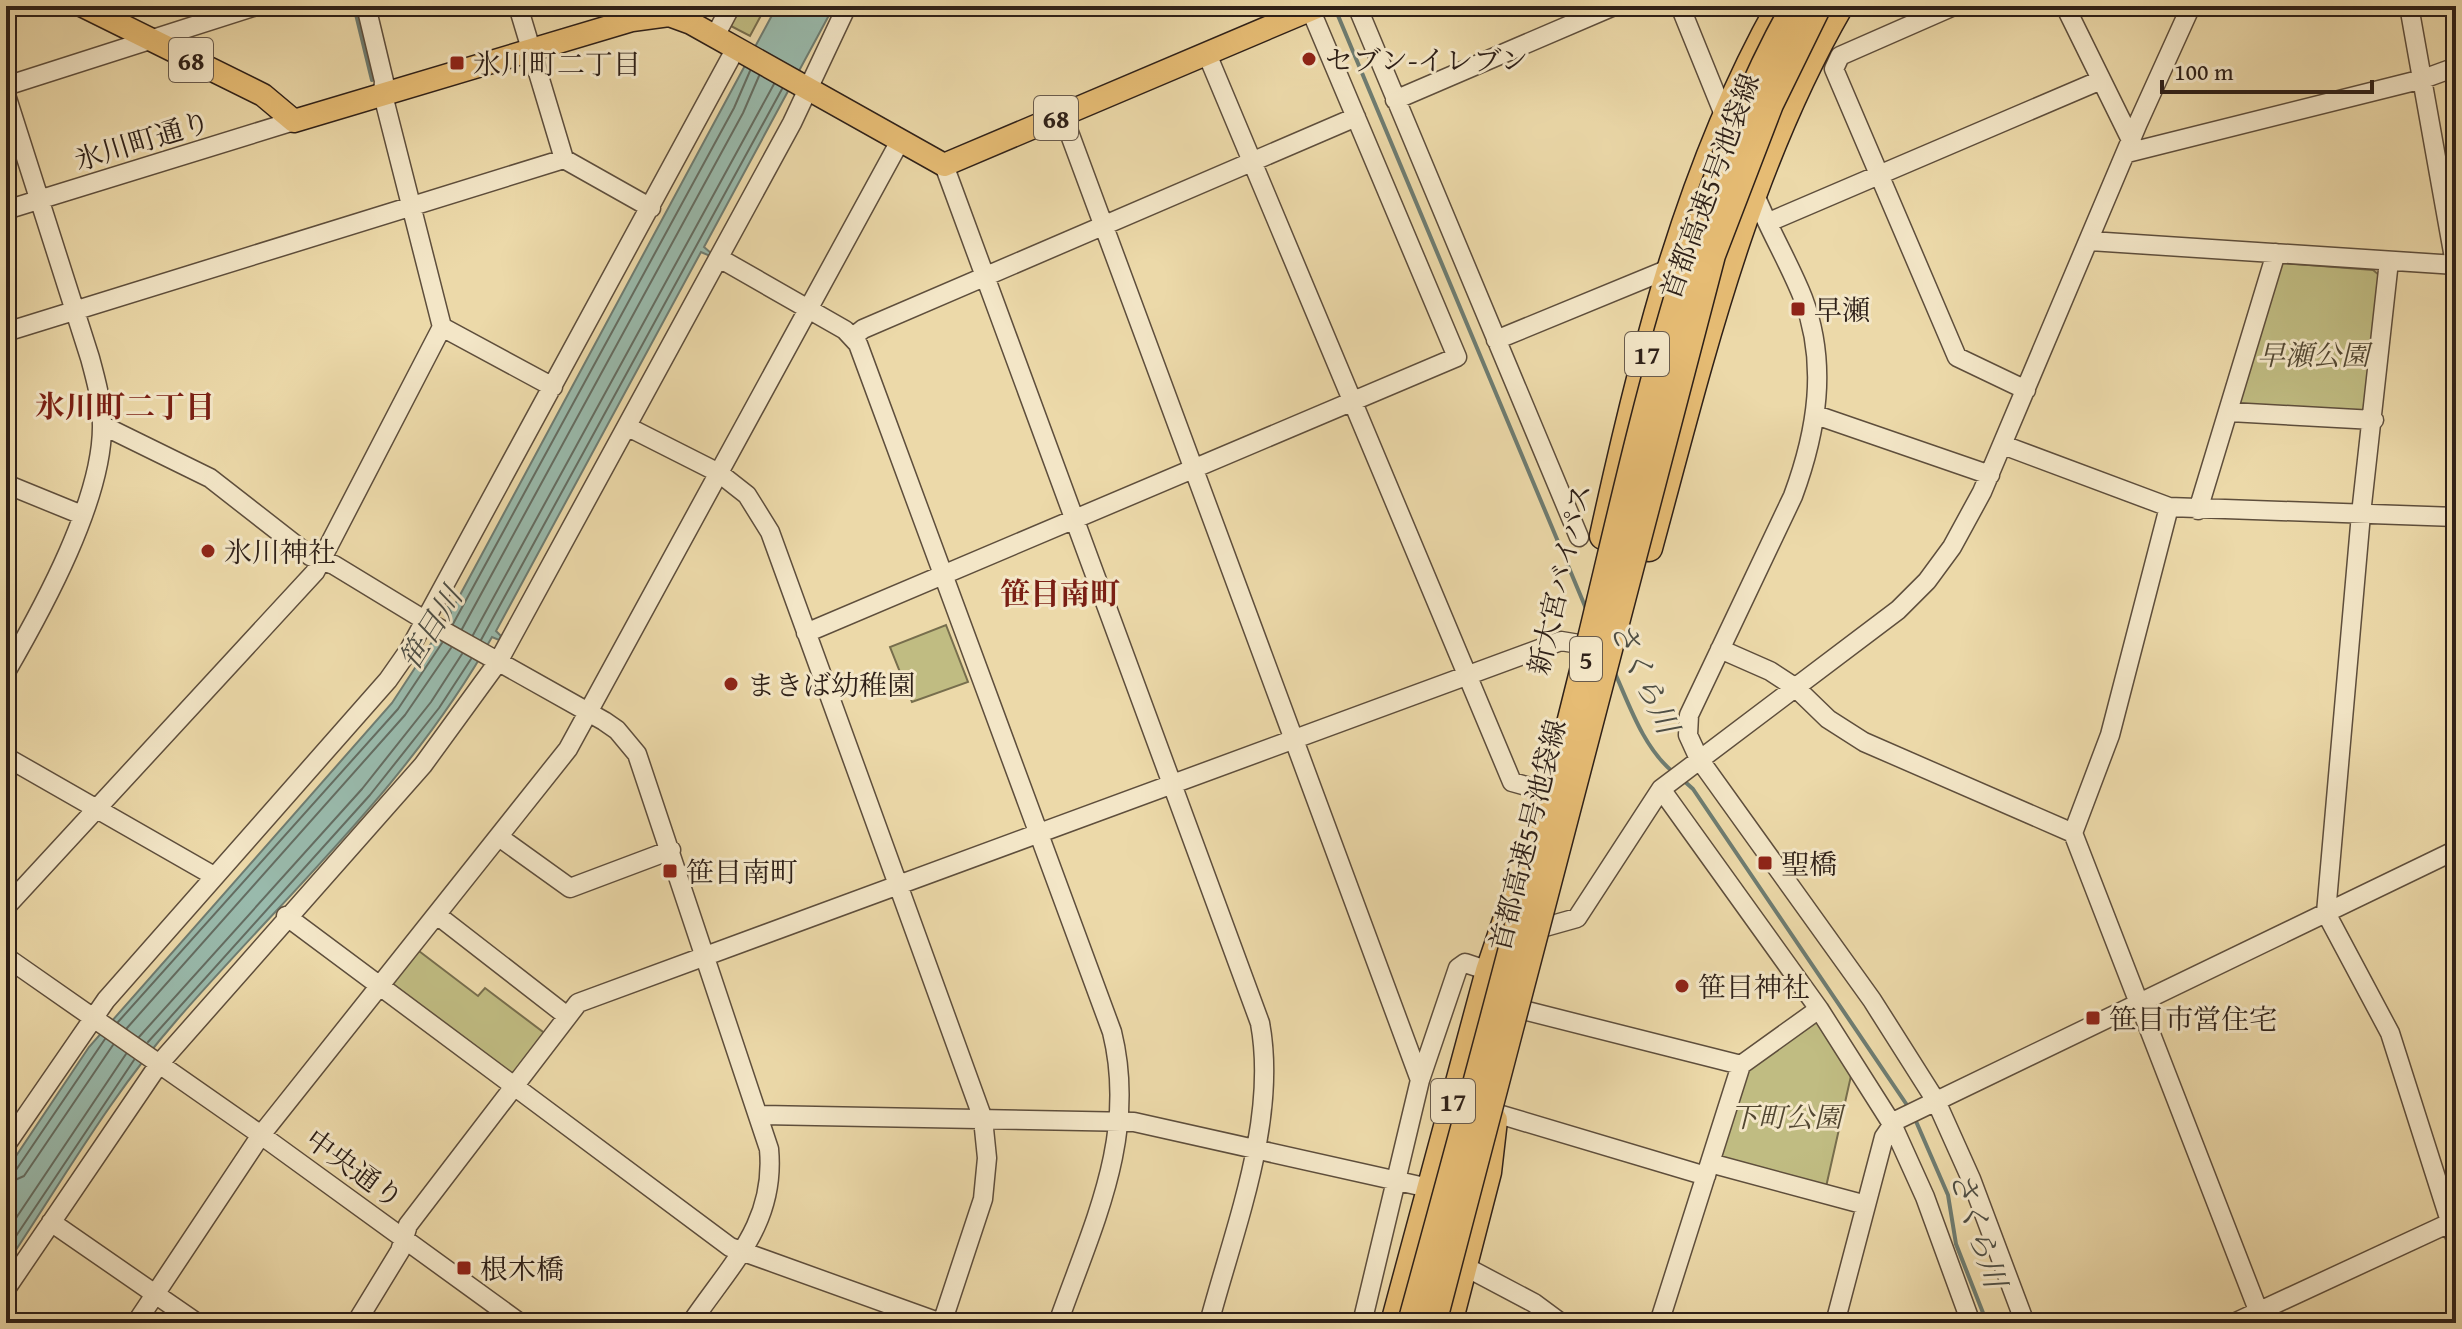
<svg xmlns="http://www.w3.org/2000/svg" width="2462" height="1329" font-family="'Gentium Book Plus','Noto Serif JP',serif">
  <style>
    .green { fill: #c0bc82; stroke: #776e4d; stroke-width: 2 }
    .water { fill: #99baac; stroke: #6e7c71; stroke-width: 2 }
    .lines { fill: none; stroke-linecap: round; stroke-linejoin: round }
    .shore { stroke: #646d62; stroke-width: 2 }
    .stream { stroke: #6e7c71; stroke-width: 4 }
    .minor-casing { stroke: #5e4e3c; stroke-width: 21 }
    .major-casing { stroke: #2e2018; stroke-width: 25 }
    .highway-casing { stroke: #2e2018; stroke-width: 29 }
    .minor { stroke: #f3e6c7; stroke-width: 18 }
    .major { stroke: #e6bc74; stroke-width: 22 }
    .highway { stroke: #e6bc74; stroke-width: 26 }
    .highway-bridge-casing { stroke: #2e2018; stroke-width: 29; stroke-linecap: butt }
    .highway-bridge { stroke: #e6bc74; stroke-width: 26 }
    .poi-dot { fill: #8f2418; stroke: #f3e6c7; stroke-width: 3 }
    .labels { text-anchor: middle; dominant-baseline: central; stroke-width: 6; stroke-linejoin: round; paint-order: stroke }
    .shield { fill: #f3e6c7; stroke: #695b4c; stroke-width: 2 }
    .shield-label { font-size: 26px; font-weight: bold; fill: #2e2018 }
    .poi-label { font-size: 28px; fill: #2e2018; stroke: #f3e6c7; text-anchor: start }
    .street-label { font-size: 28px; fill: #2e2018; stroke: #f3e6c7 }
    .park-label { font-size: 28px; font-style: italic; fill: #524732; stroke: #f3e6c7 }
    .neighbourhood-label { font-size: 30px; font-weight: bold; fill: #7a1f14; stroke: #f3e6c7 }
    .water-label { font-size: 30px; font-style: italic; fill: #4e4e44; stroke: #f3e6c7 }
  </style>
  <rect width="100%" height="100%" fill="#ecd9a9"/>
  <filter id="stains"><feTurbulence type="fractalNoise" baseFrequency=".0025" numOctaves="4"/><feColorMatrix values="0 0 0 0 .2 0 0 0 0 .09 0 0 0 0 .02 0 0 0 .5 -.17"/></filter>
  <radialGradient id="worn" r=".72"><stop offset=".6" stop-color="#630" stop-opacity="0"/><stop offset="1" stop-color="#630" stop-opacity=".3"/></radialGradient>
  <!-- green -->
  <path class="green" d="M 737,6 L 766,6 L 750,36 L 727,24 Z
    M 2283,263 L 2373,270 L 2379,275 L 2366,412 L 2238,408 L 2277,268 Z
    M 946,625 L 968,682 L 912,702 L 890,647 Z
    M 415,948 L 478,996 L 485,988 L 547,1035 L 513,1080 L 387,985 Z
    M 1820,1016 L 1853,1067 L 1826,1187 L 1716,1157 L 1743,1068 Z"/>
  <!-- water -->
  <path class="water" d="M 777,6 L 834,6 L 704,247 L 711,253 L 710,256 L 701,252 L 496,631 L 501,636 L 499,640 L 492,637 C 411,783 284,896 176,1021 C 111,1095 61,1183 6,1265 L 6,1171 L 89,1047 L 392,703 L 451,613 L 448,607 L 453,608 Z"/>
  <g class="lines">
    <!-- shore -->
    <path class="shore" d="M 453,624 L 734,108 L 750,71
      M 462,629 L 743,113 L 759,76
      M 473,635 L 774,84
      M 481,640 L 782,89
      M 118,1022 L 398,709 L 442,643
      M 127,1028 L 405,715 L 451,648
      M 139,1037 L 362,789 L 431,702 L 462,654
      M 148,1042 L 370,795 L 439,708 L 471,659
      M 6,1174 L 16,1170 L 105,1039
      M 6,1184 L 24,1176 L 113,1045
      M 6,1233 L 126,1054
      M 6,1251 L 134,1060"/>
    <!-- stream -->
    <path class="stream" d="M 354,6 L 372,80
      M 1334,6 L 1587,611
      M 1615,673 C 1630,707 1644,748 1673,772
      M 1683,780 L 1693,789 L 1909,1108
      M 1915,1119 L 1948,1195 L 1956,1244 L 1987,1323"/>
    <defs>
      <path id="minor" d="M 518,6 L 564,159 L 651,208
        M 1357,6 L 1579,537
        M 1680,6 L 1727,122
        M 1954,6 L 1840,56 L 1834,69 L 1957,357 L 2026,390
        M 2065,6 L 2131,140
        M 2409,6 L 2456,269
        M 715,36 L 731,6
        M 1207,54 L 1512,782 L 1541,790
        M 6,86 L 256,6
        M 6,95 L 90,358 C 96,380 102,402 102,425 C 103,499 43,608 6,672
        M 1395,100 L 1614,6
        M 1063,116 L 1420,1080
        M 2127,153 L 2423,79 L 2456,67
        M 944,165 L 1260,1023 C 1278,1120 1234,1229 1209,1323
        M 1752,187 C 1766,225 1788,260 1803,298 C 1828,364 1817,431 1793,496 L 1689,715 L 1688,735 L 1699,759 L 1872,1000 L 1936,1101 L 1971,1179 L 2025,1323
        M 6,210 L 294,121
        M 1769,222 L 2101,80
        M 2090,241 L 2456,265
        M 719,258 L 845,330 L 858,344 L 1112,1032 C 1138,1137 1092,1226 1058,1323
        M 2389,261 L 2361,514 L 2326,913 L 2390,1033 L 2456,1240
        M 442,327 L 553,387
        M 6,332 L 564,159
        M 853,337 L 863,329 L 1356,117
        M 1496,340 L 1671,268
        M 2230,412 L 2374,420
        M 1816,415 L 1990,475
        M 102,425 L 210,478 L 310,556 L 334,565 L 426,621 L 604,721 L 617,730 L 637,754 L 769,1149 C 776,1224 730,1265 691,1323
        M 628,427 L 719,473 L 747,495 L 770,532 L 983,1119 L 987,1158 L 983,1199 L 942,1323
        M 2003,445 L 2169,507 L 2456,517
        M 6,484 L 82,515
        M 2198,510 L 2276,253
        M 806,633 L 1457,357 L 1309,6
        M 1720,649 L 1770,671 L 1796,688 L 1828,719 L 1864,742 L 2073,833 L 2110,735 L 2169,507
        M 6,757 L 214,876
        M 1661,789 L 1819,1009 L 1892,1124 L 1925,1197 L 1971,1323
        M 2073,833 L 2263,1323
        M 499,837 L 570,888 L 671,850
        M 6,907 L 315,572 L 442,327 L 383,95 L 384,81 L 366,6
        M 437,915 L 567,1016
        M 286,916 L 730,1247 L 941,1323
        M 1545,927 L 1577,918 L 1661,789 L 1898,610 L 1927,581 L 1952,547 L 1982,492 L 2138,123 L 2191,6
        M 6,957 L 261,1135 L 520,1323
        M 1523,1010 L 1741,1065
        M 1495,1113 L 1706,1176
        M 760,1115 L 1134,1122 L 1429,1188
        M 6,1145 L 106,1000 L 388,680 L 409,650 L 736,48
        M 1710,1163 L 1866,1205
        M 51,1222 L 197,1323
        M 1464,1266 L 1534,1303 L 1561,1323
        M 6,1289 L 159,1064 L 423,765 L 498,662 L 792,123 L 847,6
        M 136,1323 L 261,1135 L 568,749 L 900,141
        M 356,1323 L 400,1251 L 408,1225 L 578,1003 L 1561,641 L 1579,644
        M 1362,1323 L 1420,1080 L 1458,968 L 1465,963 L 1489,971
        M 1659,1323 L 1741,1065 L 1819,1009
        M 1835,1323 L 1884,1137 L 1895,1121 L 2456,850
        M 2234,1323 L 2456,1220"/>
      <path id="major" d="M 83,6 L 263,95 L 294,121 L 632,20 L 669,15 L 691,23 L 944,165 L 1319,6"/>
      <path id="highway" d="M 1603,536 C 1643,354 1688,169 1780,6
        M 1649,548 C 1699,364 1744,172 1840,6
        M 1394,1323 L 1489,971 L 1517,888
        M 1449,1323 L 1488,1172 L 1494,1120"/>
    </defs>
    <!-- minor casing -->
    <use href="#minor" class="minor-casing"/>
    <!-- major casing -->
    <use href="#major" class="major-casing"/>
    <!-- highway casing -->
    <use href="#highway" class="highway-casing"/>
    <!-- minor -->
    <use href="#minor" class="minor"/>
    <!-- major -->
    <use href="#major" class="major"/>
    <!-- highway -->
    <use href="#highway" class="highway"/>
    <defs>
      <path id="highway-bridge" d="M 1411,1323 C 1472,1101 1532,879 1587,655 C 1638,446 1689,193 1795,6
        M 1433,1323 L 1712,255 L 1770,104 L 1818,6"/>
    </defs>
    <!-- highway-bridge casing -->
    <use href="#highway-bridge" class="highway-bridge-casing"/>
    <!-- highway-bridge -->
    <use href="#highway-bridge" class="highway-bridge"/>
  </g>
  <!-- markers -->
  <g class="poi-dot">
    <circle cx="1309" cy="59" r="8"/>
    <rect x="449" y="55" width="16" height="16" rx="4"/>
    <rect x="1790" y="301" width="16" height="16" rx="4"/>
    <circle cx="208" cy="551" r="8"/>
    <circle cx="731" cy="684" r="8"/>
    <rect x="1757" y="855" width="16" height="16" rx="4"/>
    <rect x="662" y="863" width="16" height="16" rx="4"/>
    <circle cx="1682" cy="986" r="8"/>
    <rect x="2085" y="1010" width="16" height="16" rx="4"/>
    <rect x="456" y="1260" width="16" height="16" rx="4"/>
  </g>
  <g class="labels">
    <!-- shield labels -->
    <g class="shield">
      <rect x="169" y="38" width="44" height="44" rx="6"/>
      <rect x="1034" y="96" width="44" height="44" rx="6"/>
      <rect x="1625" y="332" width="44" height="44" rx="6"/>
      <rect x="1570" y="637" width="32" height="44" rx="6"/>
      <rect x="1431" y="1079" width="44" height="44" rx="6"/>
    </g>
    <g class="shield-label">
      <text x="191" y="60">68</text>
      <text x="1056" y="118">68</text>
      <text x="1647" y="354">17</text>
      <text x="1586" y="659">5</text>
      <text x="1453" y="1101">17</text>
    </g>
    <!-- poi labels -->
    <g class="poi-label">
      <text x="1325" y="59">セブン-イレブン</text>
      <text x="473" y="63">氷川町二丁目</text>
      <text x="1814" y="309">早瀬</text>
      <text x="224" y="551">氷川神社</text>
      <text x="747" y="684">まきば幼稚園</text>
      <text x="1781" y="863">聖橋</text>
      <text x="686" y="871">笹目南町</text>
      <text x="1698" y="986">笹目神社</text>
      <text x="2109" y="1018">笹目市営住宅</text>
      <text x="480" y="1268">根木橋</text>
    </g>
    <!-- street labels -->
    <g class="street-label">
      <text transform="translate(142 140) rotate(-17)">氷川町通り</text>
      <text transform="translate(1709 186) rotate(-70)">首都高速5号池袋線</text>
      <text transform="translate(1559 579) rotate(-77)">新大宮バイパス</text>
      <text transform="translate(1527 835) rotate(-76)">首都高速5号池袋線</text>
      <text transform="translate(355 1168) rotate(36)">中央通り</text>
    </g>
    <!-- park labels -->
    <g class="park-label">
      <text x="2313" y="354">早瀬公園</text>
      <text x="1786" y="1116">下町公園</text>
    </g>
    <!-- neighbourhood labels -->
    <g class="neighbourhood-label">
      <text x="125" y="406">氷川町二丁目</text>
      <text x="1060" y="593">笹目南町</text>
    </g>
    <!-- water labels -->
    <g class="water-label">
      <text transform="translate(430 628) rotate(-58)">笹目川</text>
      <text transform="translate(1645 677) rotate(65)">さくら川</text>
      <text transform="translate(1979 1229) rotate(72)">さくら川</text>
    </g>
  </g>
  <!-- margin -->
  <rect width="2462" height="1329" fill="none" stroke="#ecd9a9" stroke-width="32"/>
  <rect x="8" y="8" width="2446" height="1313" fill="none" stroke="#2e2018" stroke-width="4"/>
  <rect x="16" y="16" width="2430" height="1297" fill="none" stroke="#2e2018" stroke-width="2"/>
  <!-- scale -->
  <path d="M2162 80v12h210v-12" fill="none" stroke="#2e2018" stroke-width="4"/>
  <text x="2174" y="80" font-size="24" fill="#2e2018" stroke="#f3e6c7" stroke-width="6" paint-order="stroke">100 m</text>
  <rect width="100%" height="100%" filter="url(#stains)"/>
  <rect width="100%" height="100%" fill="url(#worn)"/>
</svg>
